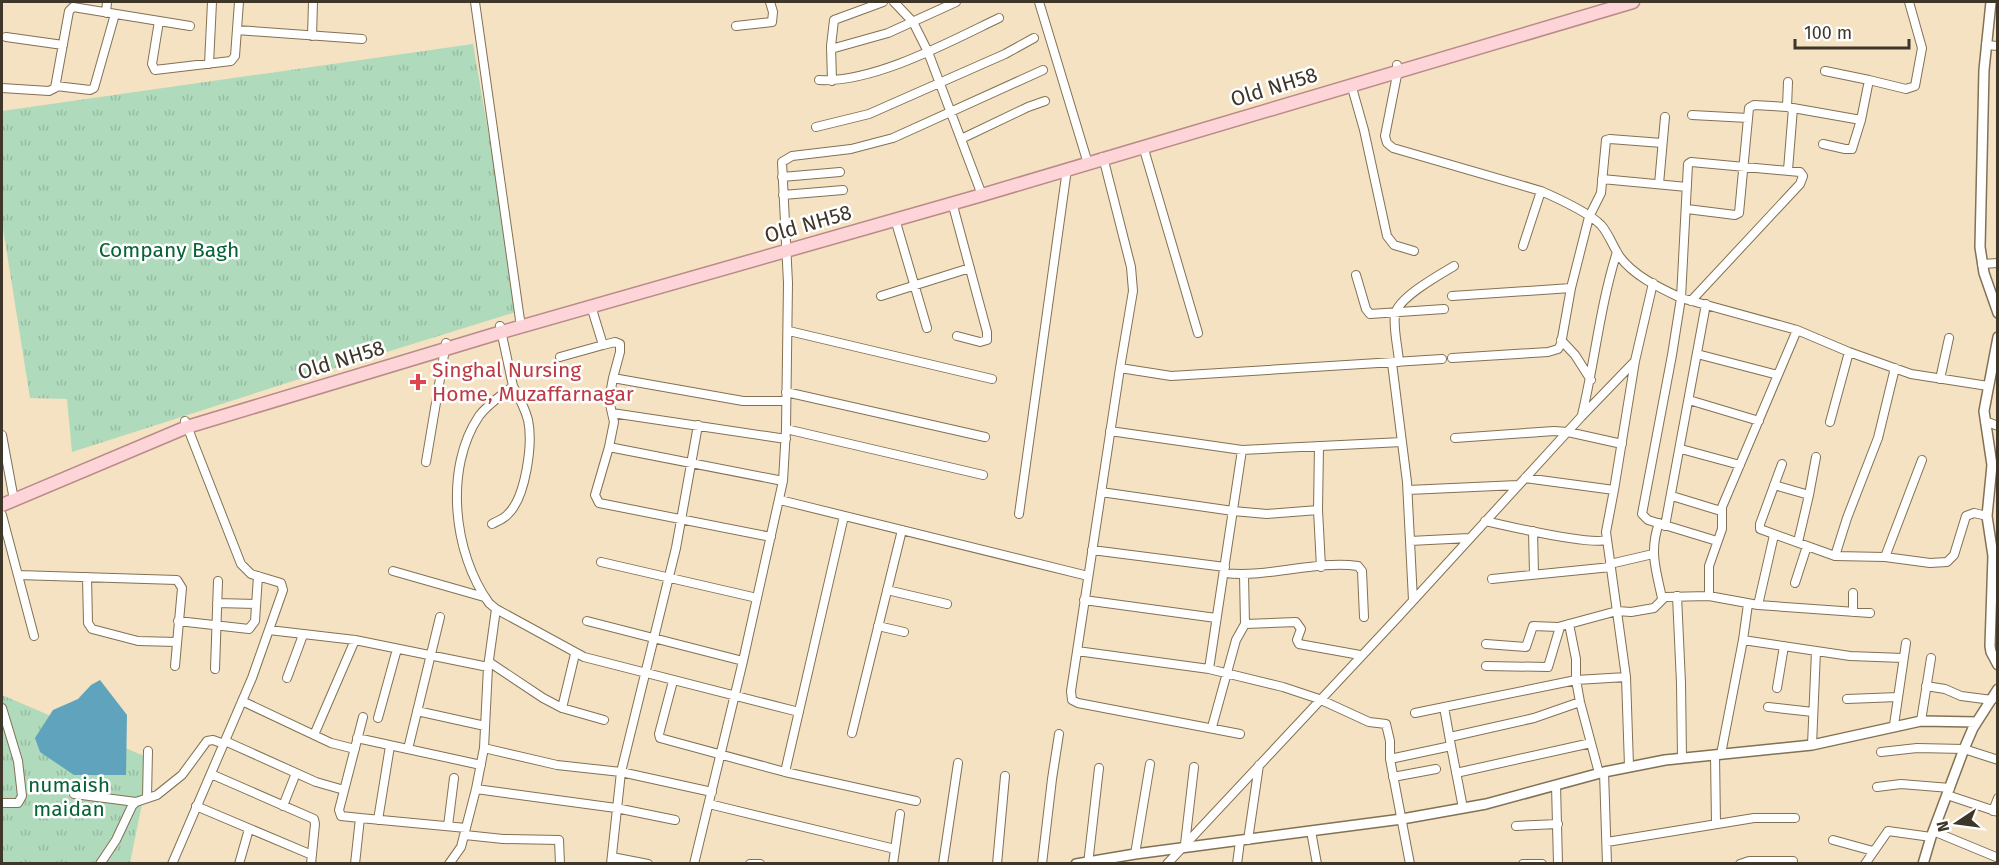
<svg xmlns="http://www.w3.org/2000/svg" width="1999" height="865" font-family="'Fira Sans',sans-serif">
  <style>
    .park { fill: url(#park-tufts) }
    .water { fill: #60a3bd }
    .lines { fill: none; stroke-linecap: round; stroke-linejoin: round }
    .minor-casing { stroke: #827154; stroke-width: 10 }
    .tertiary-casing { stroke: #827154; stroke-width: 12 }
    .primary-casing { stroke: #b98a89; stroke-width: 15 }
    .minor { stroke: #fff; stroke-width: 8 }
    .tertiary { stroke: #fff; stroke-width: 9 }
    .primary { stroke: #fdd4d7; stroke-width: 12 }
    .health-dot { fill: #e0444e; stroke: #fff; stroke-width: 2 }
    .labels { text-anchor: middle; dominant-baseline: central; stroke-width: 5; stroke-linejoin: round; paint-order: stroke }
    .street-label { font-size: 21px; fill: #3d3629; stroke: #fff }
    .park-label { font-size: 21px; fill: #076234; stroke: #fff }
    .health-label { font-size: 21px; fill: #be3a42; stroke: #fff; text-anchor: start }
  </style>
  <defs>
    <pattern id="park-tufts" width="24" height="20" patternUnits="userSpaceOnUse" patternTransform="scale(1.5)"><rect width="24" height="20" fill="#afdabb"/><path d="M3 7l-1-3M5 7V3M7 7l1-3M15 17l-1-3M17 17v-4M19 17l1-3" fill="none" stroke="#97bca1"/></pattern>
  </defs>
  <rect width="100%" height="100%" fill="#f4e2c2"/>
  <!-- park -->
  <path class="park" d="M 473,44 L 519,311 L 290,382 L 72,452 L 67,399 L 30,398 L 2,222 L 2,111 Z
    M 2,695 L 151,759 L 130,863 L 2,863 Z"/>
  <!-- water -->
  <path class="water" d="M 100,680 L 127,715 L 126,775 L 74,775 L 40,752 L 35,738 L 53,710 L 78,699 L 91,685 Z"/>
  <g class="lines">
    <defs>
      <path id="minor" d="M 475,2 L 520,320
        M 894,2 L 913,22 L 928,52 L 982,195
        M 1039,2 L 1086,157
        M 106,13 L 107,2
        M 159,21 L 152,64 L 155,70 L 231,61 L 235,56 L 239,2
        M 736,26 L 772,22 L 773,12 L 770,2
        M 237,30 L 362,39
        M 312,36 L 313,2
        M 6,37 L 63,45
        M 1986,45 L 1998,46
        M 831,49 L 888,33 L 956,2
        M 209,64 L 212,2
        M 1397,65 L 1398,70 L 1385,136 L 1387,143 L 1393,148 L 1541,191 C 1557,198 1589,213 1601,225 C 1609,234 1613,247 1620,257 C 1634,276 1660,288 1681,298 L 1797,330 L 1849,352 L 1911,374 L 1988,386
        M 819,80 C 874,83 949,42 999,18
        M 1869,80 L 1906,89 L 1915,86 L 1922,48 L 1909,2
        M 832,81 L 831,46 L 834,20 L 883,2
        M 1351,84 L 1364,130 L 1387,236 L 1394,245 L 1414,251
        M 56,86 L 90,90 L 94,88 L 115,14
        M 2,88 L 49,91 L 55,88 L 69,11 L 73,7 L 190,26
        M 1793,108 L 1861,120 L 1869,80 L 1825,71
        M 1692,115 L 1748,118
        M 816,127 L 869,114 L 1005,54 L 1034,38
        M 961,139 L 1028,107 L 1045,101
        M 1823,144 L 1845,149 L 1852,149 L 1861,120
        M 1143,146 L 1198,333
        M 1103,157 L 1131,267 L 1133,291 L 1120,368 L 1071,691 L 1072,700 L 1078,703 L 1240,734
        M 1788,170 L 1793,108 L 1790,108
        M 782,177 L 840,172
        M 1602,179 L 1687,187
        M 1659,184 L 1665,117
        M 783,195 L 843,190
        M 952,202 L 987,332 L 987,340 L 980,342 L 957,336
        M 1687,209 L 1735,215 L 1739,213 L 1749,108 L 1754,105 L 1787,107 L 1788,82
        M 895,219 L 927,328
        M 1523,246 L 1541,191
        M 1982,264 L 1998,263
        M 1356,275 L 1366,309 L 1370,314 L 1444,309
        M 881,296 L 970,268
        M 1452,296 L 1571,288
        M 1691,301 L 1800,184 L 1803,176 L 1800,172 L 1691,162 L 1688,164 L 1681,298 L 1672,355 L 1642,514 L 1648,520 L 1717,541
        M 591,306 L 603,345 L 615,342 L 620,344 L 620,352 L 613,378 L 743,401 L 786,401
        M 500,326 L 513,386 C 502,395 488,404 479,416 C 444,468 453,553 489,603 L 496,609 L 584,657 L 799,712
        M 789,331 L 992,379
        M 1561,340 L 1575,355 L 1591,380
        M 1697,354 L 1778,375
        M 560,357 L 603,345
        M 1452,358 L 1548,352 L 1558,349 L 1561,344 L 1571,288 L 1589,217 L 1601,193 L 1606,140 L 1610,139 L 1662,143
        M 1399,362 C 1398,347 1393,329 1395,314 C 1399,297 1439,275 1454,266
        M 1392,363 L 1407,482 L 1413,600
        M 1120,368 L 1171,376 L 1442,359
        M 613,378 L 609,400 L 614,422 L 609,447 L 783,481
        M 1940,379 L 1949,338
        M 786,392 L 985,437
        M 1689,400 L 1759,421
        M 612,413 L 786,439
        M 1582,415 C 1595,361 1600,305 1617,252
        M 1985,421 L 1998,426
        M 1830,422 L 1849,352
        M 786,429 L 983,475
        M 1110,431 L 1242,450 L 1402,442
        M 2,435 L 14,500
        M 1455,438 L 1554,431 L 1568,432 L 1622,444
        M 1319,446 L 1318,510 L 1321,567
        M 609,447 L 595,495 L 599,503 L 771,537
        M 1681,449 L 1740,465
        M 426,462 L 446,343
        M 1782,464 L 1760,524 L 1760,529 L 1835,556 L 1885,557 L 1930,563 L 1947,562 L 1954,555 L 1966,516 L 1974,513 L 1987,516
        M 1525,478 L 1614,490
        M 1774,485 L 1809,495 L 1816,457
        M 1408,490 L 1518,485
        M 1101,492 L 1233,511 L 1267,514 L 1318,510
        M 1672,496 L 1721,511
        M 780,500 L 1088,576
        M 1019,514 L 1067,169
        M 2,515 L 34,636
        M 1485,521 C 1507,526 1588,545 1606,540
        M 1659,523 C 1649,551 1656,570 1662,598
        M 492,524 C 497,521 504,519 508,514 C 526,497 533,443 528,420 C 525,408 519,397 513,386
        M 1665,526 L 1706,304
        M 1533,531 L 1534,574
        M 1410,541 L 1469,538
        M 1798,542 L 1809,495
        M 1092,550 L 1225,567
        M 1835,556 L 1847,518 L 1878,438 L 1895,368
        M 1885,557 L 1922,460
        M 601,562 L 757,598
        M 1610,564 L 1653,554
        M 393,571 L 484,597
        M 1225,573 C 1269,578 1316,560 1358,566 L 1362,571 L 1364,617
        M 18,575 L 177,580 L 182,588 L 175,666
        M 87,577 L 88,623 L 92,629 L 138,641 L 177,642
        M 1492,579 L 1611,567
        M 1795,583 L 1807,546
        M 887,590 L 947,604
        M 1677,596 L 1681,683 L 1682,758
        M 1709,596 L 1709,566 L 1722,529 L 1722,507 L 1797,330
        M 1084,600 L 1216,618
        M 217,603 L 256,604
        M 1758,605 L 1774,535
        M 1853,612 L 1853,593
        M 178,621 L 249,629 L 255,621 L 258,576
        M 587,621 L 743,661
        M 1245,624 L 1296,622 L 1301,629 L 1297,640 L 1299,644 L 1360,655
        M 1569,624 L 1576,659 L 1576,680 L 1580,702 L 1599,773
        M 878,626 L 904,632
        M 269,630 L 355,640 L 488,667
        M 1743,640 L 1850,656 L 1903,658
        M 1486,644 L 1526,647 L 1533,626 L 1558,627 L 1617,611 L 1631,612 L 1654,608 L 1665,597 L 1709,596 L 1758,605 L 1870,613
        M 1077,651 L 1209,669 L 1283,687 L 1319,699 L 1369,722 L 1386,724 L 1390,741 L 1390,759 L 1410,864
        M 489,662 L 543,698 L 562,708 L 575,654
        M 1486,666 L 1548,667 L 1560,627
        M 215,669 L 218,581
        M 1209,669 L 1242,450
        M 287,678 L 303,635
        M 673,681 L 659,734 L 660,738 L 785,772 L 916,801
        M 1926,686 L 1945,689 L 1961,696 L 1992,700 L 1994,697
        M 1777,688 L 1784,646
        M 1847,699 L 1898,697
        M 242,701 L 331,743 L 355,749
        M 1768,707 L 1813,712
        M 2,708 L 18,761 L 22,796 L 18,803 L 2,803
        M 562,708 L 604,720
        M 417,711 L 485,726
        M 1415,713 L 1576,680 L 1626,677
        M 378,718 L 397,649
        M 1921,721 L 1931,658
        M 1894,725 L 1906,643
        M 1212,727 L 1236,640 L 1245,624 L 1244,575
        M 852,733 L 902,530
        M 314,735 L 355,640
        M 1450,737 L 1534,718 L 1580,702
        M 357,738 L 481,765
        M 225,741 L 316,782 L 344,790
        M 1812,745 L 1816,651
        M 1451,746 L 1463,808
        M 484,748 L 557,765 L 621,772 L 712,792
        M 408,749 L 440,617
        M 1881,752 L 1917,748 L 1964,749 L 1998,760
        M 1721,754 L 1743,640 L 1748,604
        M 1715,755 L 1716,824
        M 1390,759 L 1451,746 L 1444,707
        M 1629,766 L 1626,677 L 1606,532 L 1614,490 L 1635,361 L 1653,283
        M 785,772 L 844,516
        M 1604,772 L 1607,864
        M 1456,773 L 1591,743
        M 211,774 L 314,819 L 315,824 L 311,864
        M 1393,777 L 1436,769
        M 1556,785 L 1558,864
        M 1877,787 L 1901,784 L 1950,788
        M 476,789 L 616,808 L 675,820
        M 74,794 L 136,802
        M 1947,795 L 1998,812
        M 147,798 L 148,751
        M 709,804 L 895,849
        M 196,806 L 312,855
        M 283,806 L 296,773
        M 1993,811 L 1998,798
        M 360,818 L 341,816 L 339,810 L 363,717
        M 378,820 L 390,746
        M 448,826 L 454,778
        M 1516,826 L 1558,824
        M 1311,831 L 1317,864
        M 1933,831 L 1996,857
        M 465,835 L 503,839 L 559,840 L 560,864
        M 1248,840 L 1259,765
        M 1833,840 L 1873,851
        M 1607,842 L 1754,818 L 1795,818
        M 1185,844 L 1194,767
        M 1135,854 L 1150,764
        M 612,857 L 648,864
        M 100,864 L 116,840 L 132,806 L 136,802 L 157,795 L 182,775 L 207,741 L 213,740 L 224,744
        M 172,864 L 252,678 L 283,590 L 281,583 L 251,574 L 241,564 L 185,421
        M 239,864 L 249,829
        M 355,864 L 360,818 L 466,828
        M 449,864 L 461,847 L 476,789 L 484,748 L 488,667 L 496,609
        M 611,864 L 621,772 L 676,548 L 698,425
        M 694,864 L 743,661 L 783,481 L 786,429 L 788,283 L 782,162 L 792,156 L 851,149 L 893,138 L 1043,70
        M 750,864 L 760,864
        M 893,864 L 900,814
        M 943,864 L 958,763
        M 997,864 L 1005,776
        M 1042,864 L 1052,779 L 1059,734
        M 1088,864 L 1099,768
        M 1167,864 L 1399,616 L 1581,417 L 1635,361
        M 1237,864 L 1240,841
        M 1523,864 L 1542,864
        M 1740,864 L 1749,861 L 1793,861
        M 1865,864 L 1888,831 L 1931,837"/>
      <path id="tertiary" d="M 1991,2 L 1984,70 L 1980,247 L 1984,273 L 1998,313
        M 1998,337 L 1984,411 L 1992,465 L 1987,516 L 1993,556 L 1990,646 L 1991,652 L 1998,665
        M 1076,864 L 1135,854 L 1402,819 L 1486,804 L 1604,772 L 1665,760 L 1812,745 L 1921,721 L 1977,722
        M 1923,864 L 1931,837 L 1964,749 L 1973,728 L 1998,689"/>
      <path id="primary" d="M 2,505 L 187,427 L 502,332 L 982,195 L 1633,2"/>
    </defs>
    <!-- minor casing -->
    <use href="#minor" class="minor-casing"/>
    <!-- tertiary casing -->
    <use href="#tertiary" class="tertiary-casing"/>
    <!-- primary casing -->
    <use href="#primary" class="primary-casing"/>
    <!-- minor -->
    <use href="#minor" class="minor"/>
    <!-- tertiary -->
    <use href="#tertiary" class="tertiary"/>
    <!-- primary -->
    <use href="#primary" class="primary"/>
  </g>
  <!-- markers -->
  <path class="health-dot" d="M415 373h6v6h6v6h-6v6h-6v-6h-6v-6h6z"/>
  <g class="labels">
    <!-- street labels -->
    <g class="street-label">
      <text transform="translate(1274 87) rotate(-17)">Old NH58</text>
      <text transform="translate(808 224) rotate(-16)">Old NH58</text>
      <text transform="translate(341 360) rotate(-17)">Old NH58</text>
    </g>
    <!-- park labels -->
    <g class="park-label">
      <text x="169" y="250">Company Bagh</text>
      <text x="69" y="785">numaish<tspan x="69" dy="24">maidan</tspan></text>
    </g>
    <!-- health labels -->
    <g class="health-label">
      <text x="432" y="370">Singhal Nursing<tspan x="432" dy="24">Home, Muzaffarnagar</tspan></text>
    </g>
  </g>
  <!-- border -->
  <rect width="1999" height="865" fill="none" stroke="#3d3629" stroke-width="6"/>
  <!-- north arrow -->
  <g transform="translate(1957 823) rotate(257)" stroke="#ffffff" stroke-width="4.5" paint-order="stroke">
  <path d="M0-4.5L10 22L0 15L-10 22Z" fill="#3d3629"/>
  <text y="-9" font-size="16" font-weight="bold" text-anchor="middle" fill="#3d3629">N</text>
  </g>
  <!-- scale -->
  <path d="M1795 39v9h114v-9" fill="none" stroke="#3d3629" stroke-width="3"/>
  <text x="1804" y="39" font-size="18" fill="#3d3629" stroke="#ffffff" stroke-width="4.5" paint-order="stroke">100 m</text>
</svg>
